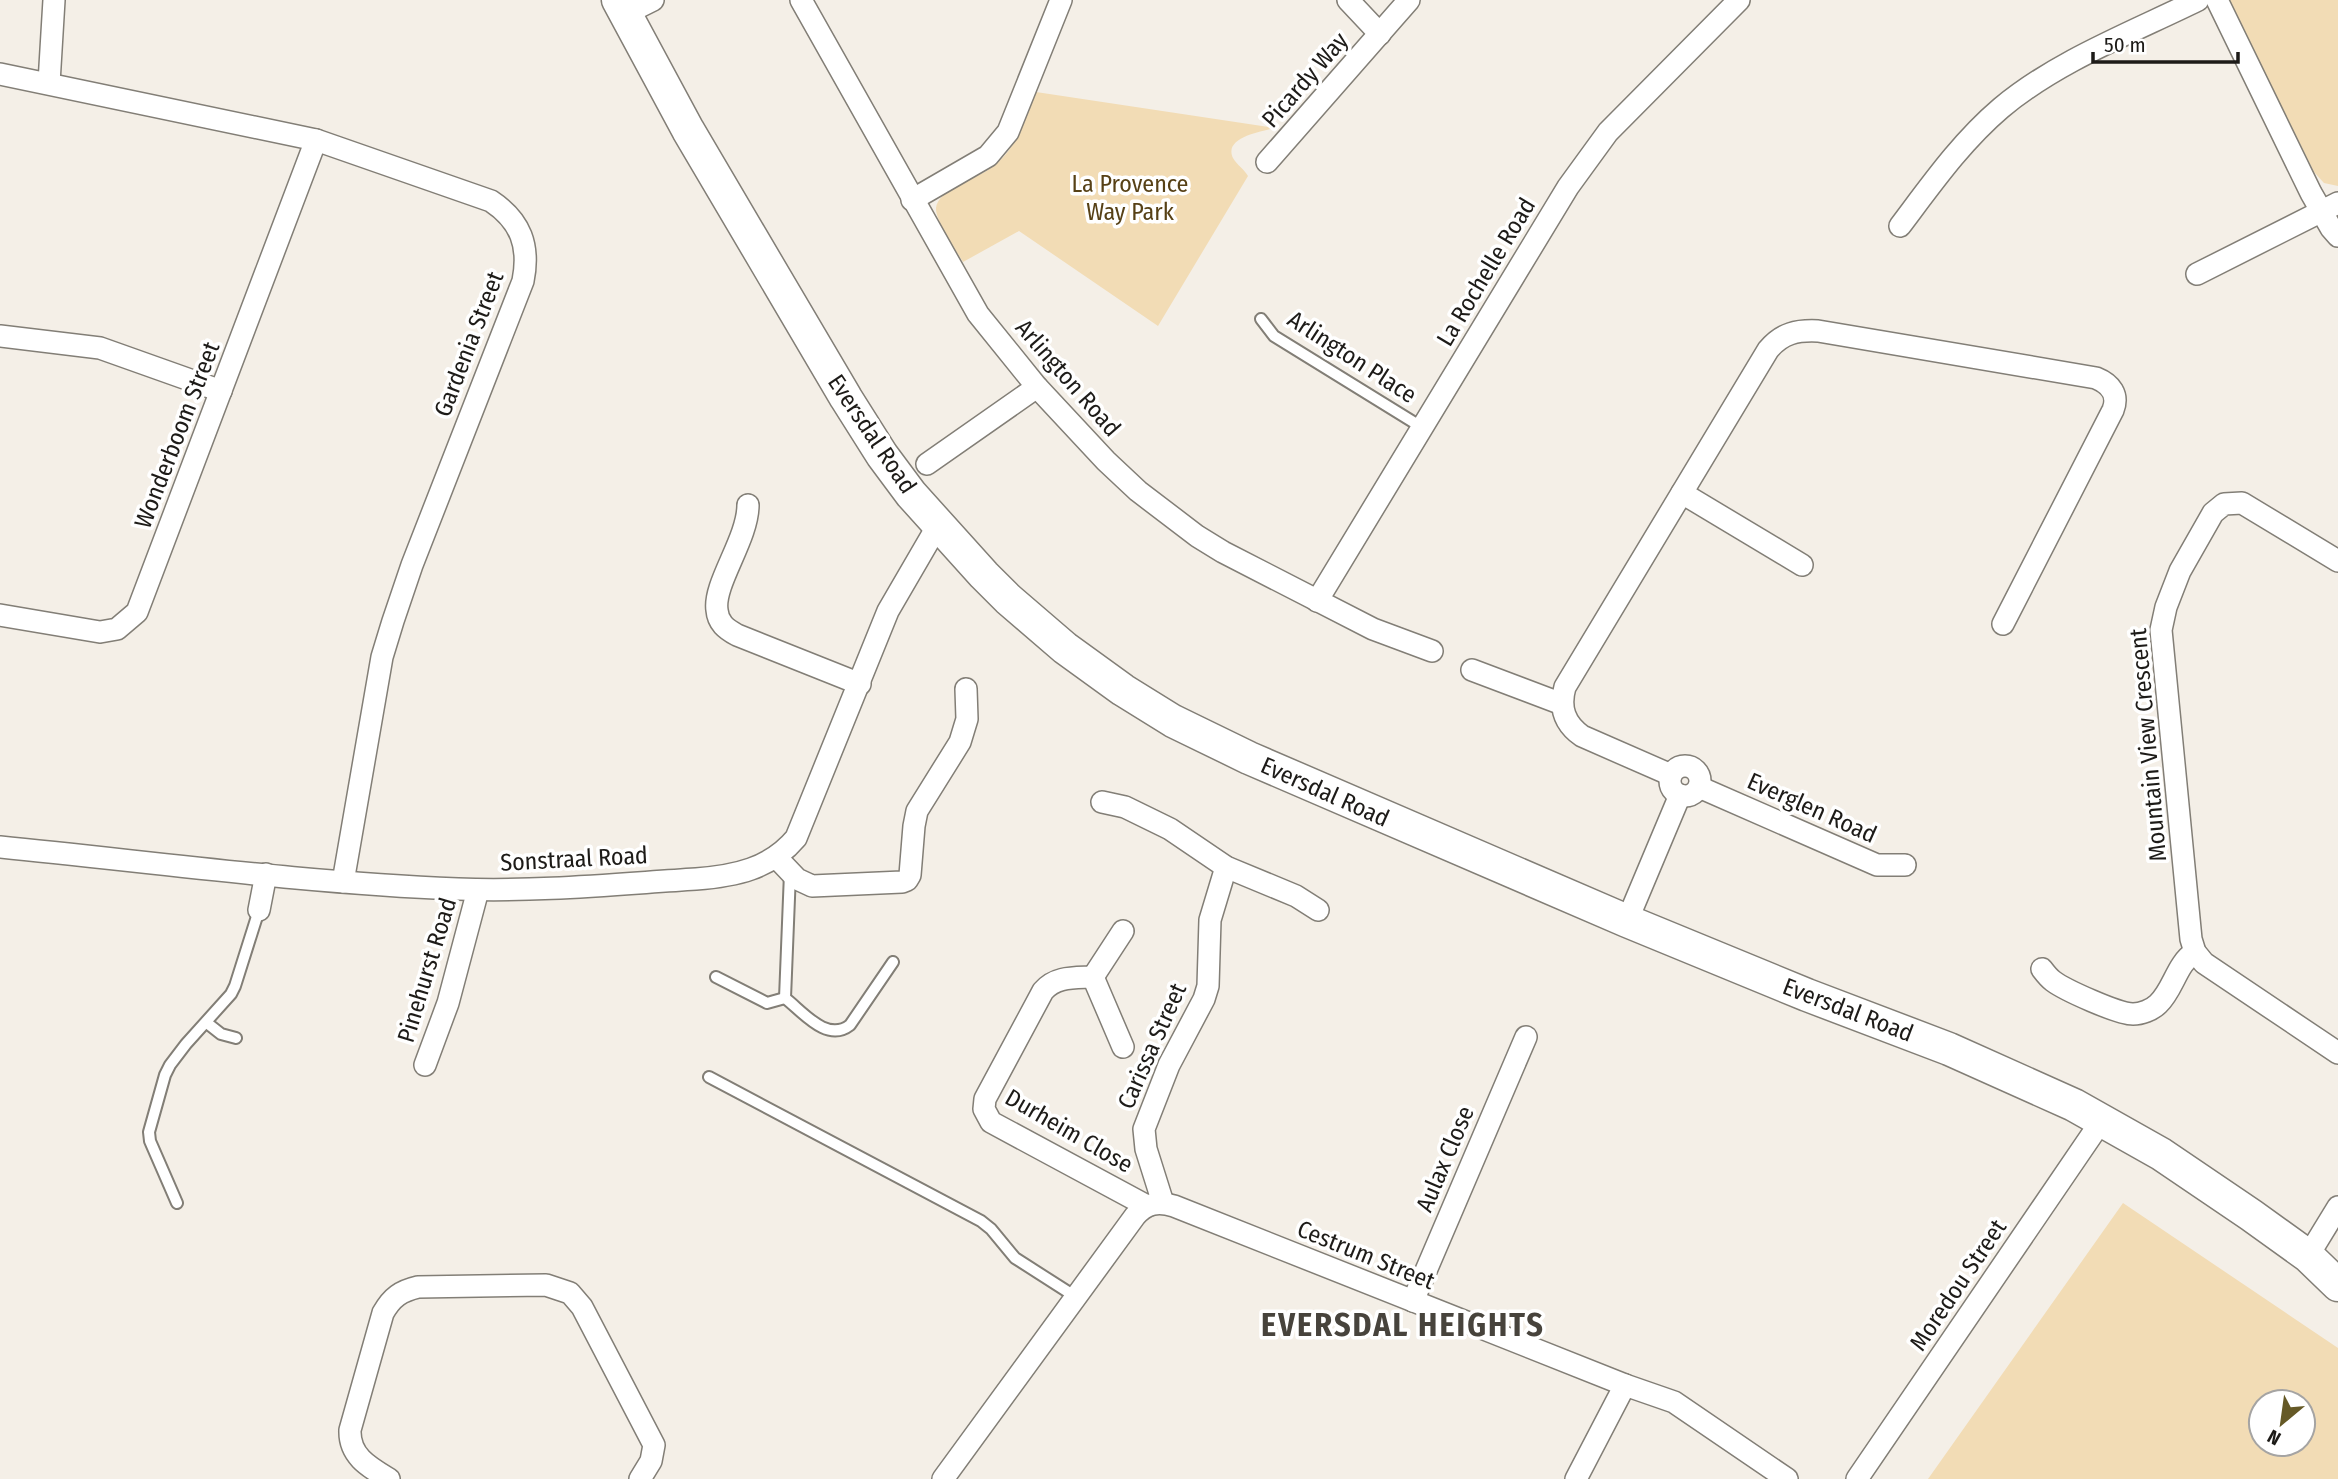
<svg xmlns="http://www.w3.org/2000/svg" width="2338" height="1479" font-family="'Fira Sans Condensed',sans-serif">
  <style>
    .green { fill: #f2dcb5; fill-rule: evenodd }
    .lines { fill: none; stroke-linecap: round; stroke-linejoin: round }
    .lane-casing { stroke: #827e76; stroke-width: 14 }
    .street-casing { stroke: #827e76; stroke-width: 24 }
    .secondary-casing { stroke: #827e76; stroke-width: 35 }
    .lane { stroke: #fff; stroke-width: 10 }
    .street { stroke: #fff; stroke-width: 21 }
    .secondary { stroke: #fff; stroke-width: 32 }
    .labels { text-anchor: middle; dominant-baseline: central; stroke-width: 7; stroke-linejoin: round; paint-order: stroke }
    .street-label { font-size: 24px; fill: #1d1b18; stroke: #fff }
    .park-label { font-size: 24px; fill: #574116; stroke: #fff }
    .district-label { font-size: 32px; font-weight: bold; letter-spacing: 2px; fill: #47433c; stroke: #fff }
  </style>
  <rect width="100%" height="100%" fill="#f4efe7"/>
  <g class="green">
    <polygon points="2229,0 2338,0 2338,186 2324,183 2314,172"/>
    <path d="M1036 92 1275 128C1263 131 1223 137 1233 158 1237 165 1244 169 1248 176L1158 326 1019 231 963 262C956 251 935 220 936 208 938 190 974 179 988 170 1015 153 1025 121 1036 92Z"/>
    <path d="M2123 1203 2338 1348V1479H1928ZM2261 1402H2303V1444H2261Z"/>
  </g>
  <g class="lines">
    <g class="lane-casing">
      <g id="lane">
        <polyline points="1261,319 1274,336 1423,428"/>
        <path d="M790 873 785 998C803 1012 827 1043 850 1025L893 962"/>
        <polyline points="716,977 767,1003 785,998"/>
        <polyline points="207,1023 221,1034 236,1038"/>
        <polyline points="709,1077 981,1221 991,1229 1015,1258 1076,1297"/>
        <polyline points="177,1203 150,1141 149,1132 165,1075 170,1065 186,1044 231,994 235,986 259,910"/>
      </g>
    </g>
    <g class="street-casing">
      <g id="street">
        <polyline points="801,0 978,314 1037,387 1106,461 1138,491 1197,536 1223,552 1373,629 1432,651"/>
        <polyline points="1348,0 1380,34"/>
        <polyline points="2217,0 2311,193 2331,228 2338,236"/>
        <polyline points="625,14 653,0"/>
        <path d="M0 74 316 140 491 201C521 221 530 246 523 281L412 565 393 621 382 657 343 882"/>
        <polyline points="49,83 54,0"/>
        <polyline points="1267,162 1409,0"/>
        <polyline points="912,200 988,156 1008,132 1061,0"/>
        <path d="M1900 226C1931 185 1961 142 2001 108 2057 61 2133 32 2198 0"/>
        <polyline points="2197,274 2338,203"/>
        <polyline points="0,336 100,348 221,391"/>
        <polyline points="927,464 1037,387"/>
        <polyline points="1682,493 1802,565"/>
        <path d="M748 505C748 539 713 584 717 610 718 623 726 629 737 635L860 684"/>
        <polyline points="2338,561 2242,503 2224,504 2213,513 2180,571 2166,607 2161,630 2191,939 2195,952 2204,963 2338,1053"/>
        <polyline points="1317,601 1568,187 1608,132 1739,0"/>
        <polyline points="0,615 100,632 117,629 137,612 316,140"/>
        <polyline points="1472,670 1562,704"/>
        <circle cx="1685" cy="781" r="15"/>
        <path d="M1671 775 1582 736C1565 724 1559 708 1565 687L1768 350C1782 333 1797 330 1818 331L2096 378C2111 384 2119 395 2113 410L2003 624"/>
        <polyline points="1699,787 1877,865 1905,865"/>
        <polyline points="1102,802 1125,807 1170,829 1226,867 1296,896 1318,910"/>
        <path d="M0 847C152 862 305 883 458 889 537 892 617 884 696 879 735 876 770 869 796 838L888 611 938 525"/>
        <polyline points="776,857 797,879 812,886 902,882 907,880 910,875 914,826 917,811 960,742 967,719 966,689"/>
        <polyline points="259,910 266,874"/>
        <polyline points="1627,921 1680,795"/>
        <path d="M2042 969C2045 973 2049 978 2053 981 2065 990 2118 1014 2133 1014 2141 1014 2152 1010 2158 1004 2174 989 2176 964 2195 952"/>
        <polyline points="1093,977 1123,931"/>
        <path d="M1123 1047 1093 977C1074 978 1056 976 1043 991L985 1099 984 1109 991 1122 1147 1206"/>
        <polyline points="425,1065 448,1003 478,890"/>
        <polyline points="1163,1203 1146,1149 1144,1129 1169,1065 1204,999 1208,986 1210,920 1226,867"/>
        <polyline points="2308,1256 2338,1207"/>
        <polyline points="1413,1301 1526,1037"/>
        <path d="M389 1479C369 1467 349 1456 350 1430L383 1313C392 1297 401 1291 418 1287L546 1285 570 1293 582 1307 654 1445 651 1461 640 1479"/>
        <path d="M943 1479 1135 1216C1146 1203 1158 1201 1174 1206L1625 1385 1674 1402 1787 1479"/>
        <polyline points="1576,1479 1625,1385"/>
        <polyline points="1857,1479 2102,1120"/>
      </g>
    </g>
    <g class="secondary-casing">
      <polyline id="secondary" points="618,0 688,130 846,398 882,455 911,494 984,575 1008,599 1065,648 1123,690 1173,721 1249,758 1627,921 1807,995 1949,1049 2074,1105 2161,1154 2251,1215 2308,1256 2338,1285"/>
    </g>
    <use href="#lane" class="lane"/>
    <use href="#street" class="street"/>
    <use href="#secondary" class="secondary"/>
  </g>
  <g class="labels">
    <g class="street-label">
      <text transform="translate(1305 80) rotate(-49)">Picardy Way</text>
      <text transform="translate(1486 272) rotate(-59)">La Rochelle Road</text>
      <text transform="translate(469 344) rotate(-69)">Gardenia Street</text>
      <text transform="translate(1352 357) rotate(33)">Arlington Place</text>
      <text transform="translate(1068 378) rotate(49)">Arlington Road</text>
      <text transform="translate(872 434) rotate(56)">Eversdal Road</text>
      <text transform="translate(177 435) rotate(-69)">Wonderboom Street</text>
      <text transform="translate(2148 745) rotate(-95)">Mountain View Crescent</text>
      <text transform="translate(1325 792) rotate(24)">Eversdal Road</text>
      <text transform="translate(1812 808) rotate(24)">Everglen Road</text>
      <text transform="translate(574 859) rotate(-3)">Sonstraal Road</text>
      <text transform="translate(427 970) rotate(-73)">Pinehurst Road</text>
      <text transform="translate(1848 1010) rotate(21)">Eversdal Road</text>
      <text transform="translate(1152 1046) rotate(-66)">Carissa Street</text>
      <text transform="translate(1069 1131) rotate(30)">Durheim Close</text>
      <text transform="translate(1445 1159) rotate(-67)">Aulax Close</text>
      <text transform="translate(1366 1255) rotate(22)">Cestrum Street</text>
      <text transform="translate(1958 1285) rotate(-56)">Moredou Street</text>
    </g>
    <g class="park-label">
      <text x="1130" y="184">La Provence<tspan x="1130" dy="28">Way Park</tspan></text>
    </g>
    <g class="district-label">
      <text x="1403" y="1325">EVERSDAL HEIGHTS</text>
    </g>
  </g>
  <g transform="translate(2282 1423) rotate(209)"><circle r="33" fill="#ffffff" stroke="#a5a4a3" stroke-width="2"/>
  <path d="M0-5L12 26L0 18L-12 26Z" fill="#655926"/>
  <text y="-10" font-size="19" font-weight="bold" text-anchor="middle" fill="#1d1b18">N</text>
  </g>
  <path d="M2093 52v10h145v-10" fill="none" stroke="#1d1b18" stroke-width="3.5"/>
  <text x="2104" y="52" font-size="21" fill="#1d1b18" stroke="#ffffff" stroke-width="5" paint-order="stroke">50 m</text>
</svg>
